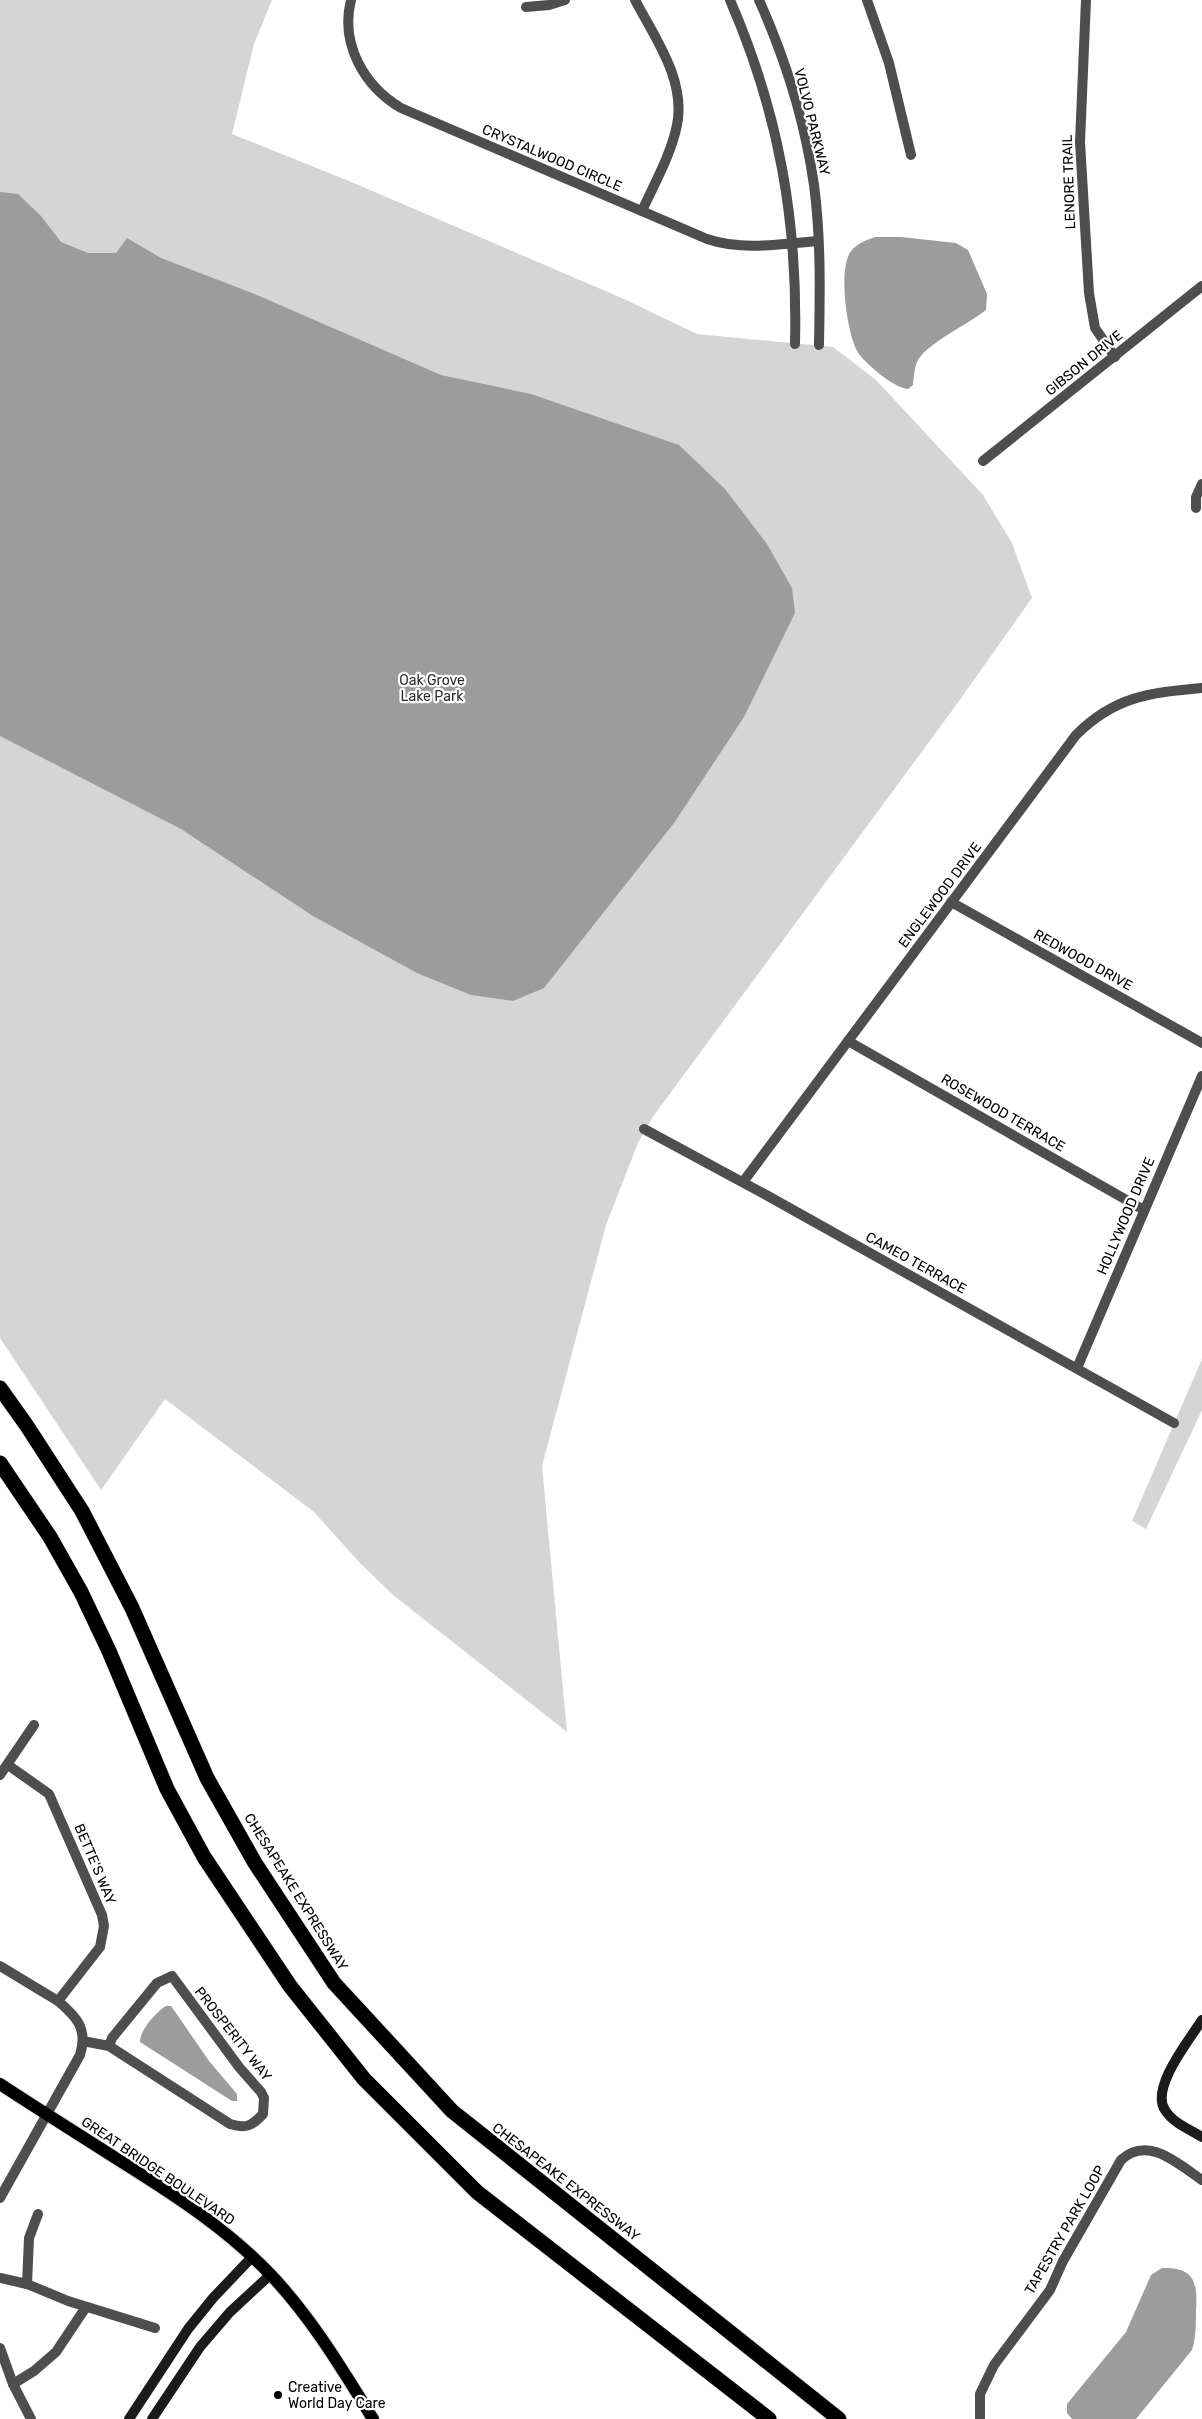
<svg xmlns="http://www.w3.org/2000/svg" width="1202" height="2419" font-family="Rubik,sans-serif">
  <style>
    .green { fill: #d5d5d5 }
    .water { fill: #9c9c9c }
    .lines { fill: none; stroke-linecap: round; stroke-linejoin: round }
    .primary-casing { stroke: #dbdbdb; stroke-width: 14 }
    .highway-casing { stroke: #dbdbdb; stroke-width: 16 }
    .street { stroke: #4e4e4e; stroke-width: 10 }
    .secondary { stroke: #1b1b1b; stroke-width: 10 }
    .primary { stroke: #000; stroke-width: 12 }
    .highway { stroke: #000; stroke-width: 15 }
    .poi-dot { fill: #000; stroke: #fff; stroke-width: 2 }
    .labels { text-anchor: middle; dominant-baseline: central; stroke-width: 4.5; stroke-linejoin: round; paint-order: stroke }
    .street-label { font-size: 14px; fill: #000; stroke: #fff }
    .park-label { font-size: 14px; fill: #2c2c2c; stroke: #fff }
    .poi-label { font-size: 14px; fill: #000; stroke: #fff; text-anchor: start }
  </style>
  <rect width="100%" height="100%" fill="#fff"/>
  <g class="green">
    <polygon points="0,0 272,0 254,44 232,134 349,181 624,299 697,334 833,347 876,380 983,495 1012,543 1032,598 954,708 652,1118 638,1143 606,1225 542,1466 567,1732 393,1595 360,1563 314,1512 165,1399 101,1490 0,1338"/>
    <polygon points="1202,1359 1202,1410 1146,1529 1132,1521"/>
  </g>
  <g class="water">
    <polygon points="0,192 18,194 41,216 61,242 88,253 116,253 127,238 161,258 252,293 441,375 531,394 679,445 725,489 767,544 792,588 795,613 744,717 674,823 544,988 513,1001 471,995 417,973 313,916 181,829 0,736"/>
    <path d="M875 237H901L956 243 968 250 987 294 986 310C970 323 924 345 917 362 914 369 914 377 913 385L908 389C894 388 864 363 857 351 847 332 837 266 852 250 858 243 867 240 875 237Z"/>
    <path d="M166 2006H171L176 2013 209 2061 237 2094V2101H232L140 2042C140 2030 156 2012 166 2006Z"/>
    <path d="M1162 2268C1194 2267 1198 2282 1196 2311 1196 2324 1196 2337 1192 2350L1136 2419H1072L1067 2413V2404L1126 2332 1151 2275Z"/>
  </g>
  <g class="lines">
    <g class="primary-casing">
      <path id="primary" d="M0 2084C41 2111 83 2137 125 2164 176 2196 228 2230 270 2274 311 2317 342 2369 373 2419"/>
    </g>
    <g class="highway-casing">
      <g id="highway">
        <polyline points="0,1388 27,1426 82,1511 132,1608 207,1778 255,1863 334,1983 452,2111 839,2419"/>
        <polyline points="0,1463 50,1537 81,1592 109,1651 167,1789 204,1857 290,1986 364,2079 477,2192 769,2419"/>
      </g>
    </g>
    <g class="street">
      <path d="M351 0C340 44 364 86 401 108L707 239C743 251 781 244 818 241"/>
      <path d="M635 0C655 38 686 80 677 125 671 155 654 184 642 211"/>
      <path d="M730 0C779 113 798 221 795 344"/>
      <path d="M759 0C785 58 805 122 814 185 821 238 820 292 819 345"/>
      <polyline points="867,0 889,63 911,155"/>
      <polyline points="1086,0 1080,142 1089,293 1095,328 1115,357"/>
      <polyline points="526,7 549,5 565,0"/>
      <polyline points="983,461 1202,286"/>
      <polyline points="1196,508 1196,497 1202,484"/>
      <polyline points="951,902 1202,1043"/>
      <polyline points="848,1041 1144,1210"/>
      <polyline points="644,1129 768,1196 1174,1423"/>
      <path d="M743 1182 1076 735C1115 696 1149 693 1202 688"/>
      <polyline points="1077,1368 1202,1076"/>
      <polyline points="0,1775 34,1725"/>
      <polyline points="0,1966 58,2001"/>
      <path d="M83 2041 109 2046 230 2124C246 2129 252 2126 263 2114L264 2098 261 2092 239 2067 172 1976 157 1983 112 2038 109 2046"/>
      <path d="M0 2198 80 2055C88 2029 77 2017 58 2001L100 1947 104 1926 102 1915 49 1794 8 1765"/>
      <polyline points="0,2278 27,2284 68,2301 155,2328"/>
      <polyline points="27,2284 29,2238 38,2214"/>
      <polyline points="0,2348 13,2384 31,2419"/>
      <polyline points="13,2384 34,2371 56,2352 86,2307"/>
      <path d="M980 2419V2394L994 2365 1050 2290 1063 2261 1121 2160C1148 2135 1178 2164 1202 2180"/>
    </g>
    <g class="secondary">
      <path d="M1202 2020C1190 2039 1150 2088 1165 2110 1173 2123 1189 2129 1202 2137"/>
      <polyline points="129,2419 188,2329 213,2298 252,2257"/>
      <polyline points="152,2419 200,2347 230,2312 270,2275"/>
    </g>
    <use href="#primary" class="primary"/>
    <use href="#highway" class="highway"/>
  </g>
  <circle class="poi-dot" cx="278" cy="2395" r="5"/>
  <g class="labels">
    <g class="street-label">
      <text transform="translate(812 122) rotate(76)">VOLVO PARKWAY</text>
      <text transform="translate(552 158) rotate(23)">CRYSTALWOOD CIRCLE</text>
      <text transform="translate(1069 182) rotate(-92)">LENORE TRAIL</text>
      <text transform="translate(1084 363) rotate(-39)">GIBSON DRIVE</text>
      <text transform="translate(940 895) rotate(-53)">ENGLEWOOD DRIVE</text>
      <text transform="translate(1083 960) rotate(29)">REDWOOD DRIVE</text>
      <text transform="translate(1003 1113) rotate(30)">ROSEWOOD TERRACE</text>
      <text transform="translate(1126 1216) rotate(-67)">HOLLYWOOD DRIVE</text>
      <text transform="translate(916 1263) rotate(29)">CAMEO TERRACE</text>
      <text transform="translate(95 1864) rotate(67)">BETTE'S WAY</text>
      <text transform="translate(296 1892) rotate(58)">CHESAPEAKE EXPRESSWAY</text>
      <text transform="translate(233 2034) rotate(52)">PROSPERITY WAY</text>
      <text transform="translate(158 2171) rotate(34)">GREAT BRIDGE BOULEVARD</text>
      <text transform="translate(566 2182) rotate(38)">CHESAPEAKE EXPRESSWAY</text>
      <text transform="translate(1065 2230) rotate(-60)">TAPESTRY PARK LOOP</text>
    </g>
    <g class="park-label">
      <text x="432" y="680">Oak Grove<tspan x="432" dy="16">Lake Park</tspan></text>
    </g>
    <g class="poi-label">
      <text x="288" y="2387">Creative<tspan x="288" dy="16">World Day Care</tspan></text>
    </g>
  </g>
</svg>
